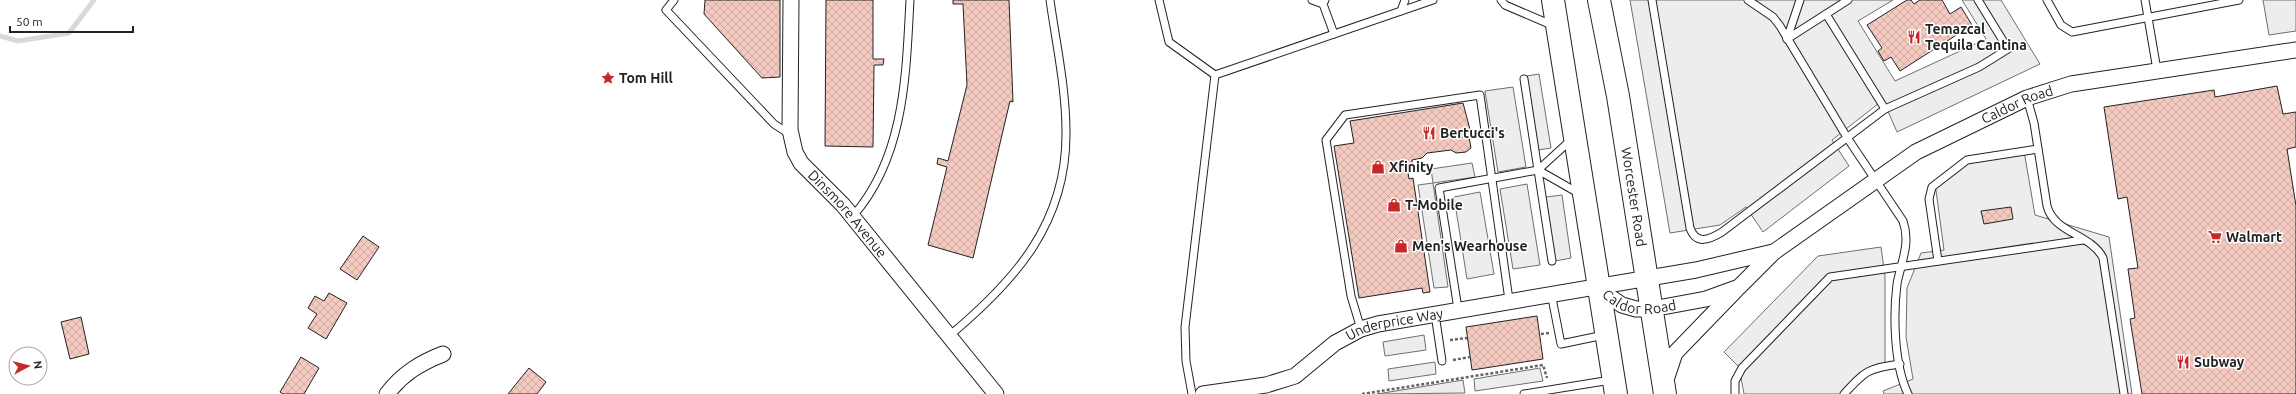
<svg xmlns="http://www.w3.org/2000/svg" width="2296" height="394" font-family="Ubuntu,sans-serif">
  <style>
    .parking { fill: #ededed; stroke: #6f6f6f }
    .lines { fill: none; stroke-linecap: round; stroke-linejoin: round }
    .stream { stroke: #d9d9d9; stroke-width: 5 }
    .building { fill: url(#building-cross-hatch); stroke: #222 }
    .lane-casing { stroke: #222; stroke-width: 9 }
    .street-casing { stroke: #222; stroke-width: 17 }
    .highway-casing { stroke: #222; stroke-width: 24 }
    .path { stroke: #646464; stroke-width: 2.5; stroke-dasharray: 3 2; stroke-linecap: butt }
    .lane { stroke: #fff; stroke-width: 7 }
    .street { stroke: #fff; stroke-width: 15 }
    .highway { stroke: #fff; stroke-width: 22 }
    .labels { text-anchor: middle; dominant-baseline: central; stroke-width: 3; stroke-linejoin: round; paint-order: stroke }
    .poi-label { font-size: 14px; font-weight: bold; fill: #222; stroke: #fff; text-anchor: start }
    .street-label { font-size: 14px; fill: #222; stroke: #fff }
  </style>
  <defs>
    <pattern id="building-cross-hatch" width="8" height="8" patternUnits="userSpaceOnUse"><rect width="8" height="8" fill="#f3c9c0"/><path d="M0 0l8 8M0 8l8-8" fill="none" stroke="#d0aca5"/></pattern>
  </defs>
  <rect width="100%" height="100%" fill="#fff"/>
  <g class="parking">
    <polygon points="1630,0 1893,0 1858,21 1895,81 1986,39 1962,0 2001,0 2040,64 1897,132 1883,100 1832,140 1849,166 1763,232 1746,207 1720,225 1670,233"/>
    <polygon points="2263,0 2296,0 2296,31 2269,35"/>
    <polygon points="1539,74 1551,148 1538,150 1527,76"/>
    <polygon points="1513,87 1526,167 1498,172 1485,91"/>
    <polygon points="2024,151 2035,215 2109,237 2132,394 1884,394 1883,391 1913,379 1906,337 1907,288 1921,253 1944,250 1935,183 1962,162"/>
    <polygon points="1472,163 1475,177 1433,183 1448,287 1434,288 1418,185 1433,183 1431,169"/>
    <polygon points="1527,184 1540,265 1513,269 1500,189"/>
    <polygon points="1480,192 1494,274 1467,279 1454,197"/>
    <polygon points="1562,195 1571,258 1555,261 1546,197"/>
    <polygon points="1881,247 1885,276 1885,366 1875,368 1844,394 1744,394 1739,367 1724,352 1818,256"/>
    <polygon points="1424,335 1426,350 1385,356 1383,342"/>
    <polygon points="1435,362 1436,374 1389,381 1388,369"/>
    <polygon points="1540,368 1543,381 1475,391 1474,379"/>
    <polygon points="1463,380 1465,393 1377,394"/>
  </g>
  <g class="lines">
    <polyline class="stream" points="0,36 18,41 69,33 94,0"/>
  </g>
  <g class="building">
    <polygon points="705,0 780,0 780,77 762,78 704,14"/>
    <polygon points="826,0 873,0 873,59 884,59 883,65 874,65 873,147 825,146"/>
    <polygon points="953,0 1009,0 1013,102 1010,101 973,258 928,245 947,167 937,164 938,158 948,161 967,85 963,4 953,4"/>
    <polygon points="1907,0 1911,0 1914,4 1920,0 1942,0 1950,14 1961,7 1972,25 1900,71 1891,57 1884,61 1878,51 1882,48 1867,25"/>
    <polygon points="2277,86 2283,114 2296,112 2296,147 2287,149 2296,206 2296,394 2142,394 2130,319 2135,318 2128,269 2138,268 2127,197 2118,199 2104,107 2214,90 2215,97"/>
    <polygon points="1463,103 1472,137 1469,137 1471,148 1466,152 1456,153 1451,150 1427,153 1422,158 1412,160 1412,164 1407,165 1409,179 1413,178 1430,292 1423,293 1422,288 1359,298 1334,146 1354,143 1350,121"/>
    <polygon points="2011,207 2013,219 1984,224 1981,211"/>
    <polygon points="363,236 379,247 357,280 340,269"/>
    <polygon points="329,293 347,303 326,339 308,328 317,314 308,308 315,296 324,301"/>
    <polygon points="1537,316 1543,359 1472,370 1466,327"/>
    <polygon points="81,317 89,354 70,359 61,322"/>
    <polygon points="301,357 319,368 304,394 283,394 280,392"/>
    <polygon points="529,368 546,382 537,394 508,394"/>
  </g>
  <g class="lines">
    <g class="lane-casing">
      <g id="lane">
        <polyline points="674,0 666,10 774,124 791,135"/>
        <polyline points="1159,0 1169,42 1215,75"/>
        <polyline points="1312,0 1323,4"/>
        <polyline points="1325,0 1323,4 1334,34"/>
        <polyline points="1501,0 1505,5 1554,26"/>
        <path d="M1652 0 1690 228C1696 245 1709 240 1722 232L1885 109 1979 67 2008 49 1978 0"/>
        <path d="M1748 0 1773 17 1780 26 1848 139 1903 221C1911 244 1901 262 1897 284 1893 316 1894 365 1908 394"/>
        <polyline points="2047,0 2061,25 2072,32 2239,0"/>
        <polyline points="2145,0 2157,70"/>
        <polyline points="1401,11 1405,0"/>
        <polyline points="1826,14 1885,109"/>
        <polyline points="1787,39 1848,0"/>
        <polyline points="1787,39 1800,0"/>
        <polyline points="1524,79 1552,261"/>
        <path d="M2027 98 2034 123 2047 206C2054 233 2091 234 2103 258L2124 394"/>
        <polyline points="1538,170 1580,194"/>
        <path d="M853 216C905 157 906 74 910 0"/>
        <polyline points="1938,261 1929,199 1932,187 1967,160 2038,149"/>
        <polyline points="1551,293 1561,344 1604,335"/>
        <polyline points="1458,309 1439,188 1538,170 1572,139"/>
        <polyline points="1435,314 1442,361"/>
        <polyline points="1361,329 1351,296 1326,140 1345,115 1480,95 1509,300"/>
        <path d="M949 336C1015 281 1067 223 1066 132 1066 88 1056 43 1050 0"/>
        <polyline points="1192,394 1186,361 1185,327 1215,75 1433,0"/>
        <polyline points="1524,394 1611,380"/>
        <polyline points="1735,394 1735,381 1742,368 1830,277 2083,240"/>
        <path d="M1844 394C1865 371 1868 368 1900 364"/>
      </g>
    </g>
    <g class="street-casing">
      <g id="street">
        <path id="s1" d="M791 0 790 130 795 152 801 163 843 205 996 394"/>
        <path id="s2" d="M1598 285 1610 297 1622 305 1636 309H1652L1706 299 1739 287 1774 252 1916 152 2027 98 2071 84 2296 50"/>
        <polyline points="1666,380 1675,353 1736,290"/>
        <path d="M387 394C402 374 420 363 443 354"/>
        <path id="s3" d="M1203 394 1266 385 1295 376 1335 343 1361 329 1378 324 1696 270 1773 252"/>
      </g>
    </g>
    <g class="highway-casing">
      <g id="highway">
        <polyline points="1553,0 1616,394"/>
        <path id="s4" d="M1599 0 1618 96 1665 394"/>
      </g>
    </g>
    <g class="path">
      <polyline points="1541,334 1549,333"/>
      <polyline points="1450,340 1467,338"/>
      <polyline points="1453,360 1470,357"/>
      <polyline points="1362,394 1543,365 1547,378"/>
    </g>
    <use href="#lane" class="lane"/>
    <use href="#street" class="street"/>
    <use href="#highway" class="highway"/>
  </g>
  <defs>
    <g id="restaurant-bare" transform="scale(1.08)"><path d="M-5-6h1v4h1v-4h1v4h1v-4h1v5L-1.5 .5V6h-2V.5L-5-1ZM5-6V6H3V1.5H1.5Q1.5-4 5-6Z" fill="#c62828" stroke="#fff" stroke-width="2.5" paint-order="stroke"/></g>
    <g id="sight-bare" transform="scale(1.08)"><path d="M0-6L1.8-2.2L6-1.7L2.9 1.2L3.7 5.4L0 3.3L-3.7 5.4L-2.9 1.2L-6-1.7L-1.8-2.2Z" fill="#c62828" stroke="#fff" stroke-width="2.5" paint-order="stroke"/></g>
    <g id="shop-bare" transform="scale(1.08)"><path d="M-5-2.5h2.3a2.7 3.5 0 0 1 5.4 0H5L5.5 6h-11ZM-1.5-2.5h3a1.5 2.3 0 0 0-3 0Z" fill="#c62828" stroke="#fff" stroke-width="2.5" paint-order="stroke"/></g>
    <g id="supermarket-bare" transform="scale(1.08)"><path d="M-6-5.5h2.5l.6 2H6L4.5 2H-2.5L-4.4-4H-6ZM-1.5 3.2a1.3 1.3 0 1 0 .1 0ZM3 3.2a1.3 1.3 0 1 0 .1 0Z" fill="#c62828" stroke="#fff" stroke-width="2.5" paint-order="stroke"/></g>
  </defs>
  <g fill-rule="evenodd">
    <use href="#restaurant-bare" x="1914" y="37"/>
    <use href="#sight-bare" x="608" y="78"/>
    <use href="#restaurant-bare" x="1429" y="133"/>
    <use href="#shop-bare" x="1378" y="167"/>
    <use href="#shop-bare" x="1394" y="205"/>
    <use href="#supermarket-bare" x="2215" y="237"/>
    <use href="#shop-bare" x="1401" y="246"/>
    <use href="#restaurant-bare" x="2183" y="362"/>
  </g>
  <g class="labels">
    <g class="poi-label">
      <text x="1925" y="29">Temazcal<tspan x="1925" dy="16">Tequila Cantina</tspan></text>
      <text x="619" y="78">Tom Hill</text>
      <text x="1440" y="133">Bertucci's</text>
      <text x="1389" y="167">Xfinity</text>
      <text x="1405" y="205">T-Mobile</text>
      <text x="2226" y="237">Walmart</text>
      <text x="1412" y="246">Men's Wearhouse</text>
      <text x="2194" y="362">Subway</text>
    </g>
    <g class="street-label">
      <text stroke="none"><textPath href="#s2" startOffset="487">Caldor Road</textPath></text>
      <text stroke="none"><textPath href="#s4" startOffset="200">Worcester Road</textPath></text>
      <text stroke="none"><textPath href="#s1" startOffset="234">Dinsmore Avenue</textPath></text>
      <text stroke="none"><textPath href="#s2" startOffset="48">Caldor Road</textPath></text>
      <text stroke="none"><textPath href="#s3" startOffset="209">Underprice Way</textPath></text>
    </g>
  </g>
  <g transform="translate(28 366) rotate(83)"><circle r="19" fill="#ffffff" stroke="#a7a7a7"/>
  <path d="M0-3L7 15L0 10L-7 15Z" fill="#c62828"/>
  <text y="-6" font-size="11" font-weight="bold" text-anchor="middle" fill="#222222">N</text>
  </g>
  <path d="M10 26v6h123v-6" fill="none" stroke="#222222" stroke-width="2"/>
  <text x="16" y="26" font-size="12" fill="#222222" stroke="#ffffff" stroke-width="3" paint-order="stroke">50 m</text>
</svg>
